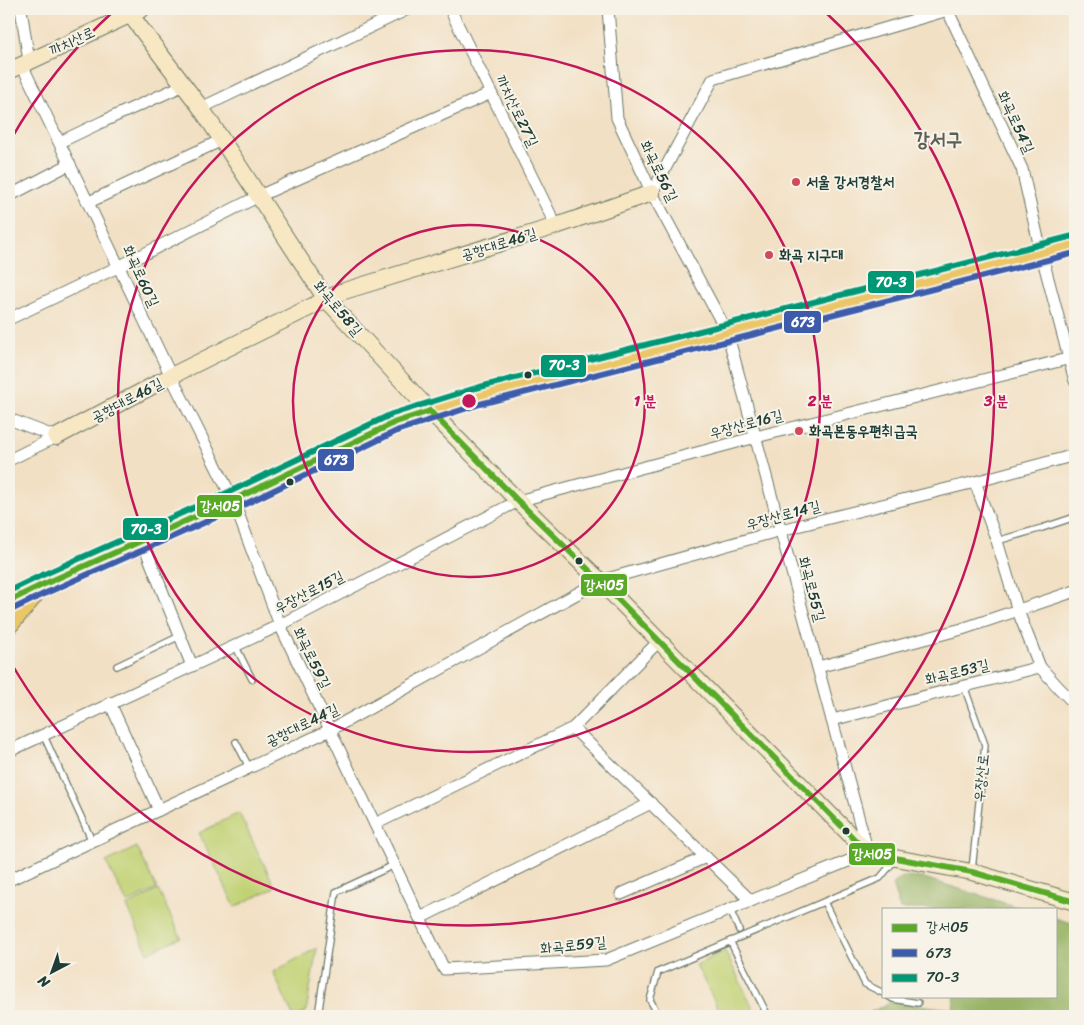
<svg xmlns="http://www.w3.org/2000/svg" width="1084" height="1025" font-family="Sriracha,'Poor Story',sans-serif">
  <style>
    .green { fill: #c1d173; stroke: #708754 }
    .forest { fill: #98b365; stroke: #5c784c }
    .lines { fill: none; stroke-linecap: round; stroke-linejoin: round }
    .lane-casing { stroke: #697666; stroke-width: 8 }
    .street-casing { stroke: #697666; stroke-width: 13 }
    .secondary-casing { stroke: #697666; stroke-width: 18 }
    .primary-casing { stroke: #697666; stroke-width: 21 }
    .lane { stroke: #fff; stroke-width: 5.5 }
    .street { stroke: #fff; stroke-width: 11 }
    .secondary { stroke: #f7e8c3; stroke-width: 16 }
    .primary { stroke: #ebc669; stroke-width: 19 }
    .bus-1-casing { stroke: #f7f3e8; stroke-width: 10 }
    .bus-2-casing { stroke: #f7f3e8; stroke-width: 10 }
    .bus-3-casing { stroke: #f7f3e8; stroke-width: 10 }
    .bus-1 { stroke: #58aa26; stroke-width: 6 }
    .bus-2 { stroke: #3d5bab; stroke-width: 6 }
    .bus-3 { stroke: #009775; stroke-width: 6 }
    .ring { fill: none; stroke: #c2185b; stroke-width: 2.5 }
    .poi-dot { fill: #d1495b; stroke: #f7f3e8; stroke-width: 2 }
    .bus-dot { fill: #1f3d34; stroke: #f7f3e8; stroke-width: 2 }
    .labels { text-anchor: middle; dominant-baseline: central; stroke-width: 4; stroke-linejoin: round; paint-order: stroke }
    .street-label { font-size: 15px; fill: #1f3d34; stroke: #f7f3e8 }
    .poi-label { font-size: 15px; font-weight: bold; fill: #1f3d34; stroke: #f7f3e8; text-anchor: start }
    .district-label { font-size: 20px; font-weight: bold; fill: #5e5e54; stroke: #f7f3e8 }
    .centre { fill: #c2185b; stroke: #f7f3e8; stroke-width: 2.5 }
    .ring-label { font-size: 15px; text-anchor: middle; font-weight: bold; fill: #c2185b; stroke: #f7f3e8; stroke-width: 4; stroke-linejoin: round; paint-order: stroke }
    .line-badge { stroke: #f7f3e8; stroke-width: 2 }
    .badge-label { font-size: 14px; text-anchor: middle; font-weight: bold; fill: #fff }
  </style>
  <rect width="100%" height="100%" fill="#f7f3e8"/>
  <filter id="ink" filterUnits="userSpaceOnUse"><feTurbulence type="fractalNoise" baseFrequency=".02" numOctaves="2"/><feDisplacementMap in="SourceGraphic" scale="10" xChannelSelector="R" yChannelSelector="G"/><feConvolveMatrix kernelMatrix="1 2 1 2 8 2 1 2 1" color-interpolation-filters="sRGB"/></filter>
  <filter id="wash" filterUnits="userSpaceOnUse"><feTurbulence type="fractalNoise" baseFrequency=".0096" numOctaves="4" result="noise"/><feDisplacementMap in="SourceGraphic" scale="20" xChannelSelector="R" yChannelSelector="G"/><feGaussianBlur stdDeviation="1.12" result="paint"/><feColorMatrix in="noise" values="0 0 0 0 0 0 0 0 0 0 0 0 0 0 0 0 0 1.4 0 .05"/><feComposite in="paint" operator="in"/></filter>
  <g filter="url(#wash)">
    <rect width="100%" height="100%" fill="#f2e0c4"/>
    <g class="green">
      <polygon points="239,813 275,887 235,907 199,833"/>
      <polygon points="137,847 157,889 127,903 106,862"/>
      <polygon points="158,890 181,937 148,953 127,906"/>
      <polygon points="317,948 306,1012 298,1016 293,1016 273,972"/>
      <polygon points="725,951 757,1016 722,1016 696,965"/>
    </g>
    <g class="forest">
      <polygon points="902,877 924,878 1024,909 900,909 892,885"/>
      <polygon points="1055,918 1075,924 1075,1016 863,1016 891,1002 953,1009 955,996 1055,996"/>
    </g>
  </g>
  <g filter="url(#ink)">
    <g class="lines">
      <g class="lane-casing">
        <g id="lane">
          <polyline points="997,541 1042,528 1075,517"/>
          <polyline points="235,645 252,679"/>
          <polyline points="117,666 180,636"/>
          <polyline points="964,686 985,745 972,870"/>
          <polyline points="43,734 92,841"/>
          <polyline points="236,742 249,767"/>
          <polyline points="824,902 865,984 883,993"/>
          <polyline points="730,910 739,930"/>
          <polyline points="730,941 768,1016"/>
          <polyline points="888,996 893,999 918,1003"/>
          <polyline points="318,1016 336,892 394,865"/>
          <polyline points="659,1016 650,1000 658,972 880,878 895,860"/>
        </g>
      </g>
      <g class="street-casing">
        <g id="street">
          <polyline points="21,9 29,61"/>
          <polyline points="450,9 556,226"/>
          <polyline points="947,9 1022,169 1041,252 1075,381"/>
          <polyline points="22,65 171,376 233,500 280,625 444,969 606,960 868,853 727,332 652,193 617,118 608,9"/>
          <polyline points="201,108 408,9"/>
          <polyline points="60,142 104,121 184,85"/>
          <polyline points="652,193 713,79 948,10"/>
          <polyline points="9,196 70,164"/>
          <polyline points="89,202 222,140"/>
          <polyline points="9,319 120,266 259,196 491,93"/>
          <polyline points="9,419 56,437"/>
          <polyline points="9,460 56,437"/>
          <polyline points="975,482 997,541 1018,611 1040,667"/>
          <polyline points="142,540 192,666"/>
          <polyline points="818,667 962,629 1075,591"/>
          <polyline points="110,703 159,810"/>
          <polyline points="832,720 1040,667 1059,688 1075,704"/>
          <polyline points="573,728 659,641"/>
          <polyline points="9,751 280,625 518,501 756,437 1075,357"/>
          <polyline points="375,824 573,728 751,901"/>
          <polyline points="9,880 330,730 600,581 781,530 975,482 1075,455"/>
          <polyline points="621,894 706,857"/>
          <polyline points="420,918 651,803"/>
        </g>
      </g>
      <g class="secondary-casing">
        <g id="secondary">
          <polyline points="126,9 201,108 326,299 430,411 518,501 600,581 868,853 972,872 1075,902"/>
          <polyline points="9,71 142,9"/>
          <polyline points="56,437 171,376 341,292 556,226 652,193"/>
        </g>
      </g>
      <g class="primary-casing">
        <g id="primary">
          <polyline points="9,601 42,585 233,500 396,422 478,396 1075,244"/>
          <polyline points="9,624 36,592"/>
        </g>
      </g>
      <use href="#lane" class="lane"/>
      <use href="#street" class="street"/>
      <use href="#secondary" class="secondary"/>
      <use href="#primary" class="primary"/>
      <g class="bus-1-casing">
        <g id="bus-1">
          <polyline points="430,411 518,501 600,581 868,853 972,872 1075,902"/>
          <polyline points="9,601 42,585 233,500 396,422 430,411"/>
        </g>
      </g>
      <g class="bus-2-casing">
        <polyline id="bus-2" points="13,609 46,593 237,508 399,430 480,404 1075,253"/>
      </g>
      <g class="bus-3-casing">
        <polyline id="bus-3" points="9,591 38,577 229,492 392,414 476,388 1073,236"/>
      </g>
      <use href="#bus-1" class="bus-1"/>
      <use href="#bus-2" class="bus-2"/>
      <use href="#bus-3" class="bus-3"/>
    </g>
  </g>
  <g class="ring">
    <circle cx="469" cy="401" r="176"/>
    <circle cx="469" cy="401" r="351"/>
    <path d="M10 141A527 527 0 0 1 116 9M822 9A527 527 0 1 1 10 661"/>
  </g>
  <g class="poi-dot">
    <circle cx="796" cy="182" r="5"/>
    <circle cx="769" cy="255" r="5"/>
    <circle cx="799" cy="431" r="5"/>
  </g>
  <g class="bus-dot">
    <circle cx="528" cy="375" r="4.5"/>
    <circle cx="290" cy="482" r="4.5"/>
    <circle cx="579" cy="561" r="4.5"/>
    <circle cx="846" cy="831" r="4.5"/>
  </g>
  <g class="labels">
    <g class="street-label">
      <text transform="translate(72 41) rotate(-25)">까치산로</text>
      <text transform="translate(517 111) rotate(64)">까치산로27길</text>
      <text transform="translate(1016 122) rotate(65)">화곡로54길</text>
      <text transform="translate(659 171) rotate(64)">화곡로56길</text>
      <text transform="translate(499 244) rotate(-17)">공항대로46길</text>
      <text transform="translate(141 276) rotate(65)">화곡로60길</text>
      <text transform="translate(338 308) rotate(50)">화곡로58길</text>
      <text transform="translate(127 400) rotate(-28)">공항대로46길</text>
      <text transform="translate(746 424) rotate(-15)">우장산로16길</text>
      <text transform="translate(783 515) rotate(-15)">우장산로14길</text>
      <text transform="translate(812 589) rotate(75)">화곡로55길</text>
      <text transform="translate(309 592) rotate(-27)">우장산로15길</text>
      <text transform="translate(312 658) rotate(64)">화곡로59길</text>
      <text transform="translate(957 672) rotate(-14)">화곡로53길</text>
      <text transform="translate(302 725) rotate(-26)">공항대로44길</text>
      <text transform="translate(981 778) rotate(-84)">우장산로</text>
      <text transform="translate(573 945) rotate(-6)">화곡로59길</text>
    </g>
    <g class="poi-label">
      <text x="806" y="182">서울 강서경찰서</text>
      <text x="779" y="255">화곡 지구대</text>
      <text x="809" y="431">화곡본동우편취급국</text>
    </g>
    <g class="district-label">
      <text x="938" y="139">강서구</text>
    </g>
  </g>
  <circle cx="469" cy="401" r="8" class="centre"/>
  <g class="ring-label">
    <text x="645" y="406">1 분</text>
    <text x="820" y="406">2 분</text>
    <text x="996" y="406">3 분</text>
  </g>
  <g class="line-badge">
    <rect x="867" y="270" width="48" height="24" rx="5" fill="#009775"/>
    <rect x="783" y="310" width="39" height="24" rx="5" fill="#3d5bab"/>
    <rect x="540" y="354" width="47" height="24" rx="5" fill="#009775"/>
    <rect x="317" y="448" width="38" height="24" rx="5" fill="#3d5bab"/>
    <rect x="196" y="494" width="47" height="24" rx="5" fill="#58aa26"/>
    <rect x="122" y="517" width="47" height="24" rx="5" fill="#009775"/>
    <rect x="580" y="573" width="48" height="24" rx="5" fill="#58aa26"/>
    <rect x="848" y="842" width="48" height="24" rx="5" fill="#58aa26"/>
  </g>
  <g class="badge-label">
    <text x="891" y="287">70-3</text>
    <text x="803" y="327">673</text>
    <text x="564" y="370">70-3</text>
    <text x="336" y="465">673</text>
    <text x="220" y="511">강서05</text>
    <text x="146" y="534">70-3</text>
    <text x="604" y="590">강서05</text>
    <text x="872" y="859">강서05</text>
  </g>
  <rect width="1084" height="1025" fill="none" stroke="#f7f3e8" stroke-width="30"/>
  <rect x="882" y="908" width="175" height="90" fill="#f7f3e8" stroke="#a1aaa0"/>
  <rect x="892" y="924" width="25" height="8" fill="#58aa26" stroke="#a1aaa0"/>
  <text x="926" y="932" font-size="15" fill="#1f3d34">강서05</text>
  <rect x="892" y="949" width="25" height="8" fill="#3d5bab" stroke="#a1aaa0"/>
  <text x="926" y="958" font-size="15" fill="#1f3d34">673</text>
  <rect x="892" y="974" width="25" height="8" fill="#009775" stroke="#a1aaa0"/>
  <text x="926" y="982" font-size="15" fill="#1f3d34">70-3</text>
  <g transform="translate(52 972) rotate(221)" stroke="#f7f3e8" stroke-width="4" paint-order="stroke">
  <path d="M0-4L9 19L0 12L-9 19Z" fill="#1f3d34"/>
  <text y="-8" font-size="14" font-weight="bold" text-anchor="middle" fill="#1f3d34">N</text>
  </g>
</svg>
